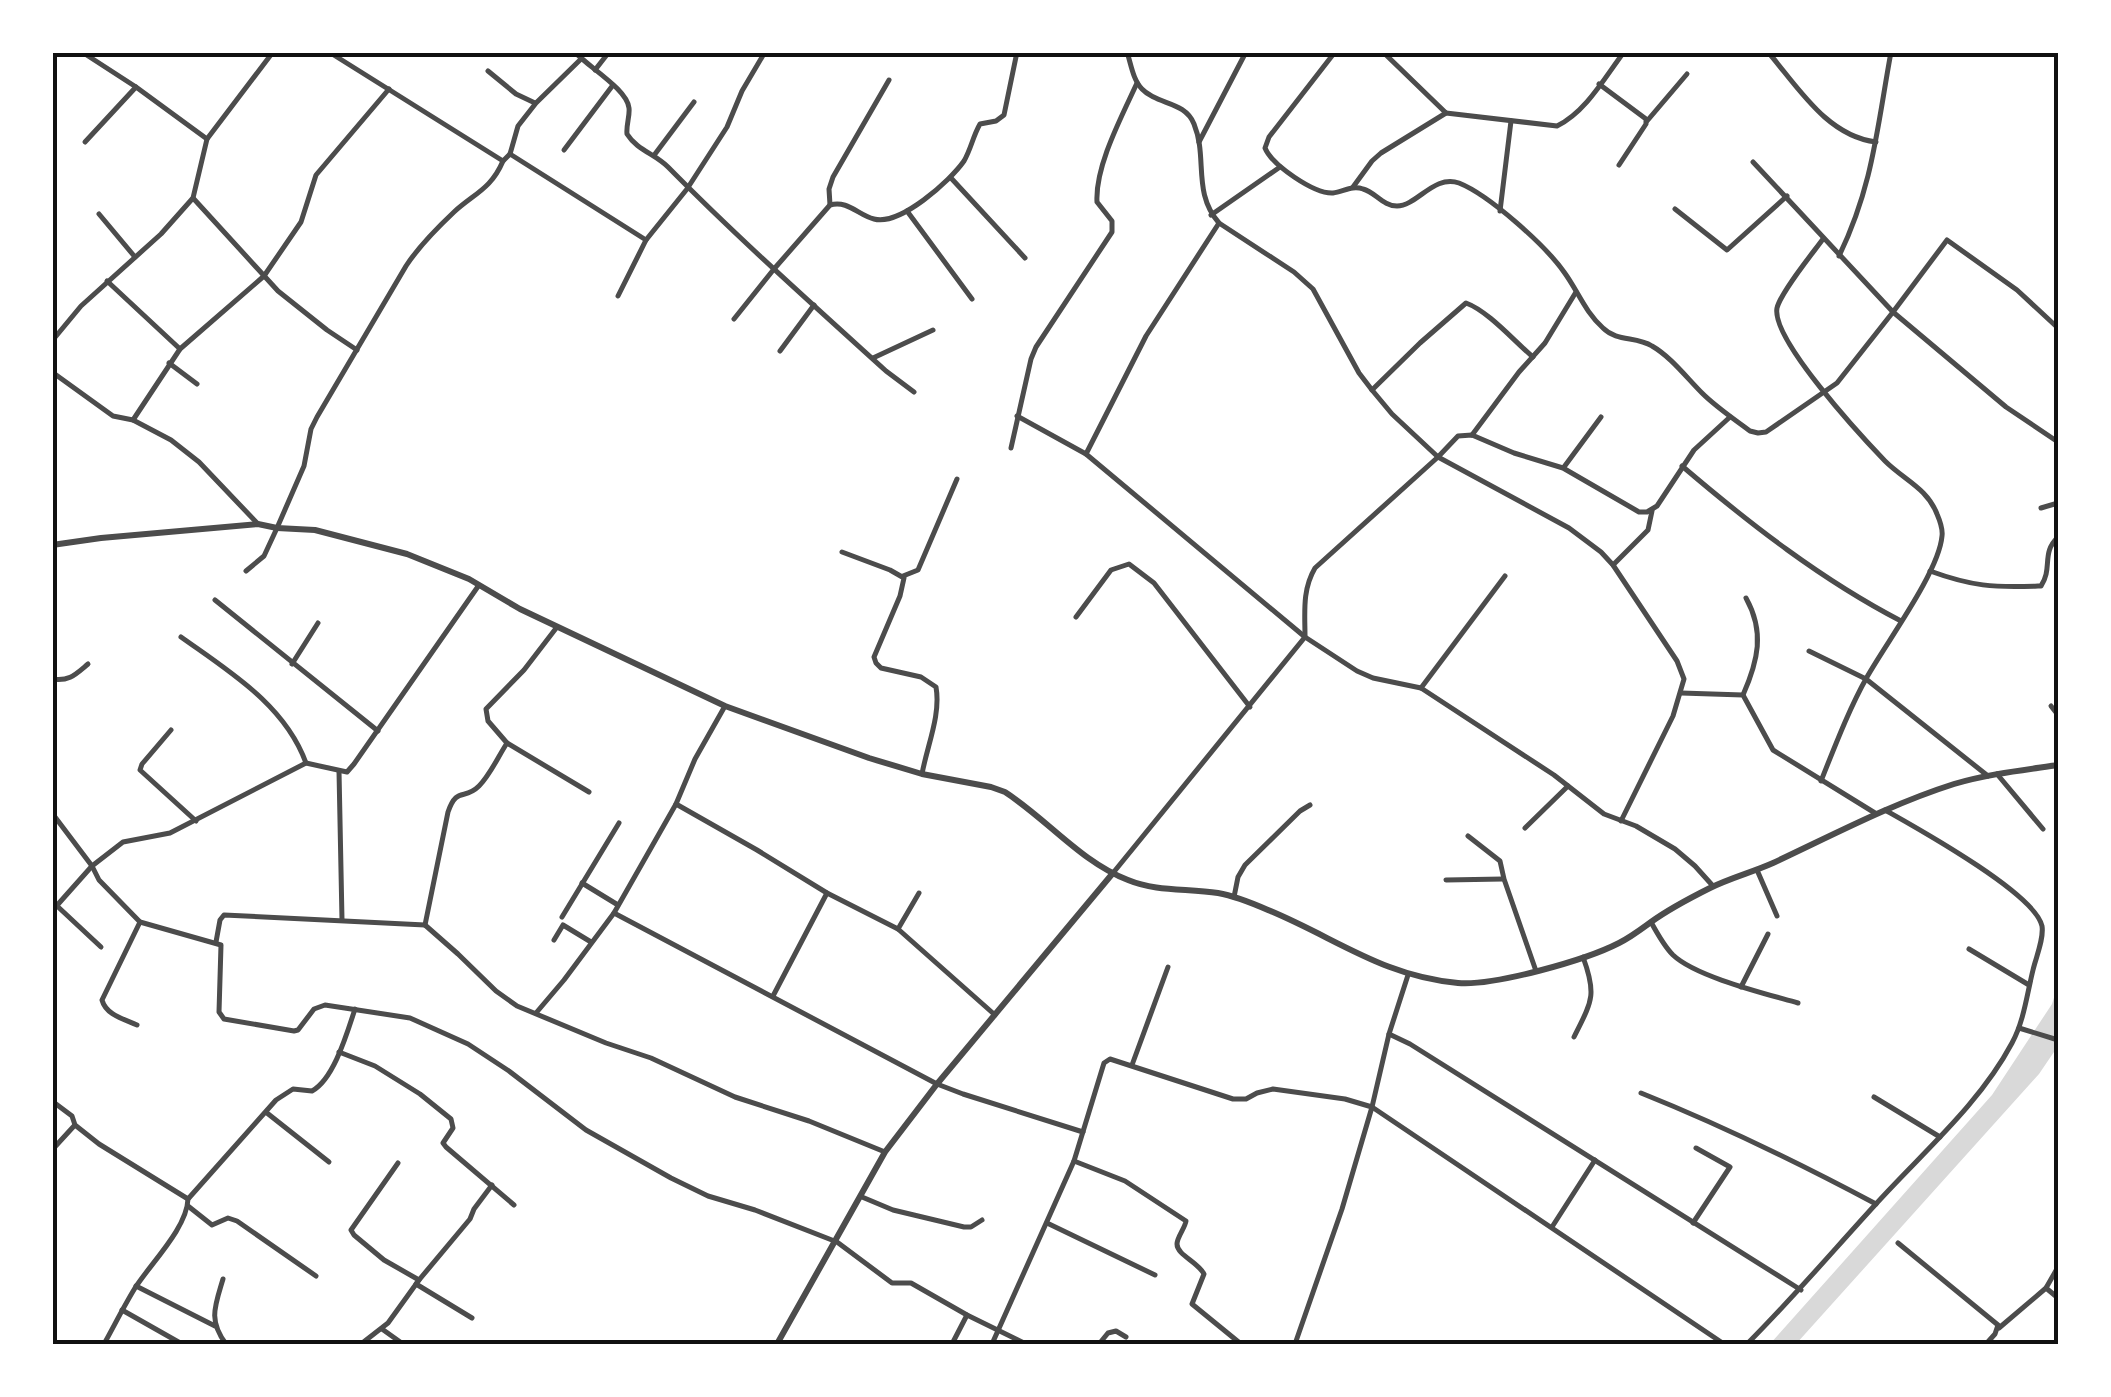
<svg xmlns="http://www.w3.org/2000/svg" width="2111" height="1397" font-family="Rubik,sans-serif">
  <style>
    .water { fill: #d9d9d9 }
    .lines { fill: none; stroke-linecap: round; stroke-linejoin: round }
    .minor { stroke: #4c4c4c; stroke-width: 5 }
    .tertiary { stroke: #4c4c4c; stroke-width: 6 }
    .neatline { fill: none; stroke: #111; stroke-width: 4 }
  </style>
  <rect width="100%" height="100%" fill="#fff"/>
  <polygon class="water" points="2058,985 2058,1046 2039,1074 1796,1344 1770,1344 1992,1095 2052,1004"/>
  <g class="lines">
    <g class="minor">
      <polyline points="82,52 136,87 207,139"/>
      <polyline points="329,52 503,161 510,154 646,240"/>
      <path d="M575 52C588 67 627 89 629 108 630 116 626 125 627 134 637 150 655 154 668 167 738 238 812 304 886 371L914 392"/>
      <polyline points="835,52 837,53"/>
      <path d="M1127 52C1131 64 1133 80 1142 89 1157 105 1185 101 1194 124 1208 158 1192 192 1219 223L1294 272 1313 289 1359 373 1372 390 1392 414 1438 457 1569 528 1601 552 1613 565 1677 661 1684 679 1673 716 1621 821"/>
      <path d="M1335 52 1269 137 1265 148C1272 165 1314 194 1333 193 1343 192 1352 185 1363 189 1375 192 1383 206 1397 206 1417 206 1434 174 1459 183 1489 195 1545 245 1564 272 1578 291 1585 312 1603 328 1617 342 1636 336 1652 346 1671 357 1686 377 1702 393 1716 407 1734 419 1750 431L1758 433 1766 432 1837 383 1893 312 2006 407 2058 442"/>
      <path d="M1383 52 1446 113 1557 126C1586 112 1605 77 1624 52"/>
      <path d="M1768 52C1798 87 1827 136 1876 142"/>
      <polyline points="595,70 609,52"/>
      <polyline points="488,71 516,94 535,103"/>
      <polyline points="1599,84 1646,119 1646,124 1619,165"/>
      <polyline points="1647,121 1687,74"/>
      <polyline points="85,142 136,87"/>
      <polyline points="1199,142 1246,52"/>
      <polyline points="564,150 613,85"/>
      <polyline points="510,154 518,126 536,103 581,59"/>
      <polyline points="655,154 694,102"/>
      <polyline points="1753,162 1893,312 1947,240 2017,290 2058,328"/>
      <polyline points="951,178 1025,258"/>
      <polyline points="1353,187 1372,161 1381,153 1446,113"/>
      <polyline points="193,198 278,291 327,330 357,350"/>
      <polyline points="830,205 829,189 833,177 889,80"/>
      <polyline points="1675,209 1727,250 1787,196"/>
      <polyline points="907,211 972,299"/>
      <polyline points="1500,211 1511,121"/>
      <polyline points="99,214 135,257"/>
      <polyline points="1211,215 1280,167"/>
      <path d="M1839 256C1873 186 1877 128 1891 52"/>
      <polyline points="107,281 180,349"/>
      <polyline points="618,296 646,240 687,189 727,127 742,91 765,52"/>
      <path d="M734 319 774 269 830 205C848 200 858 215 874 219 900 226 950 181 964 161 971 149 973 136 980 124L996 121 1004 115 1017 52"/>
      <polyline points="52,341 81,306 161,234 193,198 207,139 273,52"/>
      <polyline points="780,351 814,305"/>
      <polyline points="873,358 933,330"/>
      <polyline points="169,363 197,384"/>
      <polyline points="52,372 113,416 133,420 171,440 199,462 258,524"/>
      <path d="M1372 390 1420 343 1466 303C1488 311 1514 341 1533 357"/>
      <polyline points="1017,416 1086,454 1305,637 1357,671 1373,678 1421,688 1554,775 1604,814 1636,826 1675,849 1695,866 1713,886"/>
      <polyline points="133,420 180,349 264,276 301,222 316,175 389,89"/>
      <polyline points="1472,435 1519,372 1545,343 1576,292"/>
      <path d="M1011 448 1031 359 1036 347 1112 232V221L1097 202C1095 166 1122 116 1137 83"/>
      <polyline points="1086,454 1146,336 1219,223"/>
      <path d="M1682 466C1750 524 1822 580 1901 621"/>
      <polyline points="1564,467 1601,417"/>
      <polyline points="2041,508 2058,503"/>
      <path d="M842 552 890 570 904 578 900 596 874 657 876 663 881 668 921 677 936 687C941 715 927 746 922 774"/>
      <polyline points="1613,565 1648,530 1652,511"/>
      <path d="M246 571 264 556 277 528 304 466 311 429 317 417 406 266C419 246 436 229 454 212 475 193 491 189 503 161"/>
      <path d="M1930 571C1971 586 1994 588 2038 586H2041C2053 568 2041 553 2058 537"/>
      <polyline points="903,576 918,570 957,479"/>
      <polyline points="215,600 378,731"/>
      <polyline points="1076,617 1111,570 1129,564 1154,583 1250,707"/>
      <path d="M181 637C230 672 285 705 306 763"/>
      <polyline points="1809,651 1866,679 1988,776"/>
      <polyline points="292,664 318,623"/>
      <path d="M52 679C69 682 76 674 88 664"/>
      <polyline points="1421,688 1505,576"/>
      <polyline points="1681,693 1743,695 1773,750 1875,813"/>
      <path d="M1743 695C1758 661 1765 632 1746 598"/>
      <polyline points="2051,706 2058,715"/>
      <polyline points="171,730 142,764 140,770 196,821"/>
      <polyline points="507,743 589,792"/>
      <polyline points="339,771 342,920"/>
      <polyline points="1997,774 2043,829"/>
      <path d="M1821 781C1835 746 1849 709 1867 677 1886 643 1939 572 1942 536 1943 529 1940 521 1937 514 1927 488 1904 480 1885 461 1862 437 1771 339 1777 308 1781 292 1812 254 1823 239"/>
      <polyline points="676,804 757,850 827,893 898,929 919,893"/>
      <polyline points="52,813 92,866 99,880 140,922 221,945 219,1012 224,1019 294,1031 298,1030 314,1009 325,1005 410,1018 468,1044 509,1071 586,1130 671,1178 708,1196 755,1210 837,1242 892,1283 911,1283 967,1315 1026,1344"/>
      <polyline points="1525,828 1568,786"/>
      <polyline points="1468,836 1500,861 1504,879 1536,971"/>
      <polyline points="1757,870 1777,916"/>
      <path d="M1113 873 1305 637C1305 613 1302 590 1315 568L1438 457 1458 436 1472 435 1514 453 1563 468 1639 512H1647L1657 506 1694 450 1730 417"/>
      <polyline points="1446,880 1503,879"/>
      <polyline points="582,883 618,905"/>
      <polyline points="1234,897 1238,877 1245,865 1300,811 1310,805"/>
      <polyline points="56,905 101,947"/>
      <polyline points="52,911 92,866 123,842 170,833 306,763 347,772 354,764 479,585"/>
      <polyline points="614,913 937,1084 963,1094 1083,1132"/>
      <polyline points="562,917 619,823"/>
      <path d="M1651 922C1657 933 1664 946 1673 955 1696 977 1767 994 1798 1003"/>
      <polyline points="425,925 458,954 496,991 517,1006 606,1043 651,1058 735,1097 809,1121 885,1152"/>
      <path d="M425 925 448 812C457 786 464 801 479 786 490 775 498 757 507 743L488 721 486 709 524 670 557 627"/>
      <polyline points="898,929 995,1015"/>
      <polyline points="554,940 563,925 591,942"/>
      <polyline points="216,942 220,920 224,915 425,925"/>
      <polyline points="1969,949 2029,985"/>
      <polyline points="1741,987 1768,934"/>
      <polyline points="773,996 827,893"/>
      <polyline points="536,1013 564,980 614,913 676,804 695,759 725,706"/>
      <path d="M137 1025C124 1019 106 1015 102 1000L140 922"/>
      <polyline points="2019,1028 2058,1040"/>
      <polyline points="1389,1034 1410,1044 1801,1290"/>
      <path d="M1574 1037C1592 1001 1597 995 1583 957"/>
      <polyline points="339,1052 375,1066 420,1094 451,1119 453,1128 443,1143 446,1147 514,1205"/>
      <polyline points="1132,1065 1168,967"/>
      <path d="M1641 1093C1721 1125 1799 1163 1876 1204"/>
      <polyline points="1874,1097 1940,1137"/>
      <polyline points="52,1101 72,1116 75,1125 99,1144 188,1199"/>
      <polyline points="267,1113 329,1162"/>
      <polyline points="52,1150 74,1126"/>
      <path d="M1074 1161 1125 1181 1186 1221C1185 1228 1177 1237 1177 1244 1177 1255 1198 1262 1204 1274L1192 1304 1241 1344"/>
      <polyline points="398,1163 351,1230 354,1235 384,1260 419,1280"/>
      <polyline points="862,1197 893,1210 964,1227 971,1227 982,1220"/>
      <polyline points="188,1206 212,1225 228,1218 237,1221 316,1276"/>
      <polyline points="1047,1223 1155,1275"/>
      <polyline points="1693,1223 1730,1167 1696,1148"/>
      <polyline points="1552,1227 1595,1160"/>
      <polyline points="1898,1243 1998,1325 1995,1334 1986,1344"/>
      <path d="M223 1279C215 1306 208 1320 226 1344"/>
      <polyline points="416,1284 472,1318"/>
      <polyline points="136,1286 215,1326"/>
      <polyline points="2046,1288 2058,1298"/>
      <polyline points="122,1310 182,1344"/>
      <polyline points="1999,1328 2046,1288 2058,1267"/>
      <polyline points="382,1329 403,1344"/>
      <path d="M104 1344C114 1326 124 1306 135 1288 151 1263 187 1228 188 1199L276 1100 293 1089 312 1091C334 1079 347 1033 355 1009"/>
      <polyline points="361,1344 388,1323 419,1280 470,1219 474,1209 492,1185"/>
      <polyline points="952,1344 967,1315"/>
      <polyline points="992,1344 1074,1161 1104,1063 1110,1059 1233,1099 1246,1099 1257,1093 1273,1089 1345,1099 1372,1107 1724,1344"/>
      <polyline points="1099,1344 1108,1333 1116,1331 1126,1337"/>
      <polyline points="1295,1344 1342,1209 1372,1107 1389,1034 1408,975"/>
      <path d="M1747 1344C1792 1299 1832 1252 1875 1205 1922 1153 1979 1105 2012 1043 2024 1021 2027 994 2033 970 2036 957 2044 939 2042 926 2035 893 1915 827 1885 810"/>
    </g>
    <g class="tertiary">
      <path d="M52 545 101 538 258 524 277 528 315 530 407 554 469 579 520 609 725 706 869 758 922 774 991 787 1005 792C1047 819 1081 862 1128 880 1157 892 1188 888 1218 893 1235 896 1252 903 1268 910 1336 938 1382 976 1458 983 1495 986 1586 960 1619 943 1631 937 1640 930 1651 922 1669 909 1690 898 1710 888 1730 878 1753 872 1773 863 1833 835 1891 804 1954 784 1988 774 2024 770 2058 765"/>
      <polyline points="777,1344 885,1152 937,1084 1113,873"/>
    </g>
  </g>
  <rect width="2111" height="1397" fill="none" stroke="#ffffff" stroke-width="110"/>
  <rect x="55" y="55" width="2001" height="1287" class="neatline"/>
</svg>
